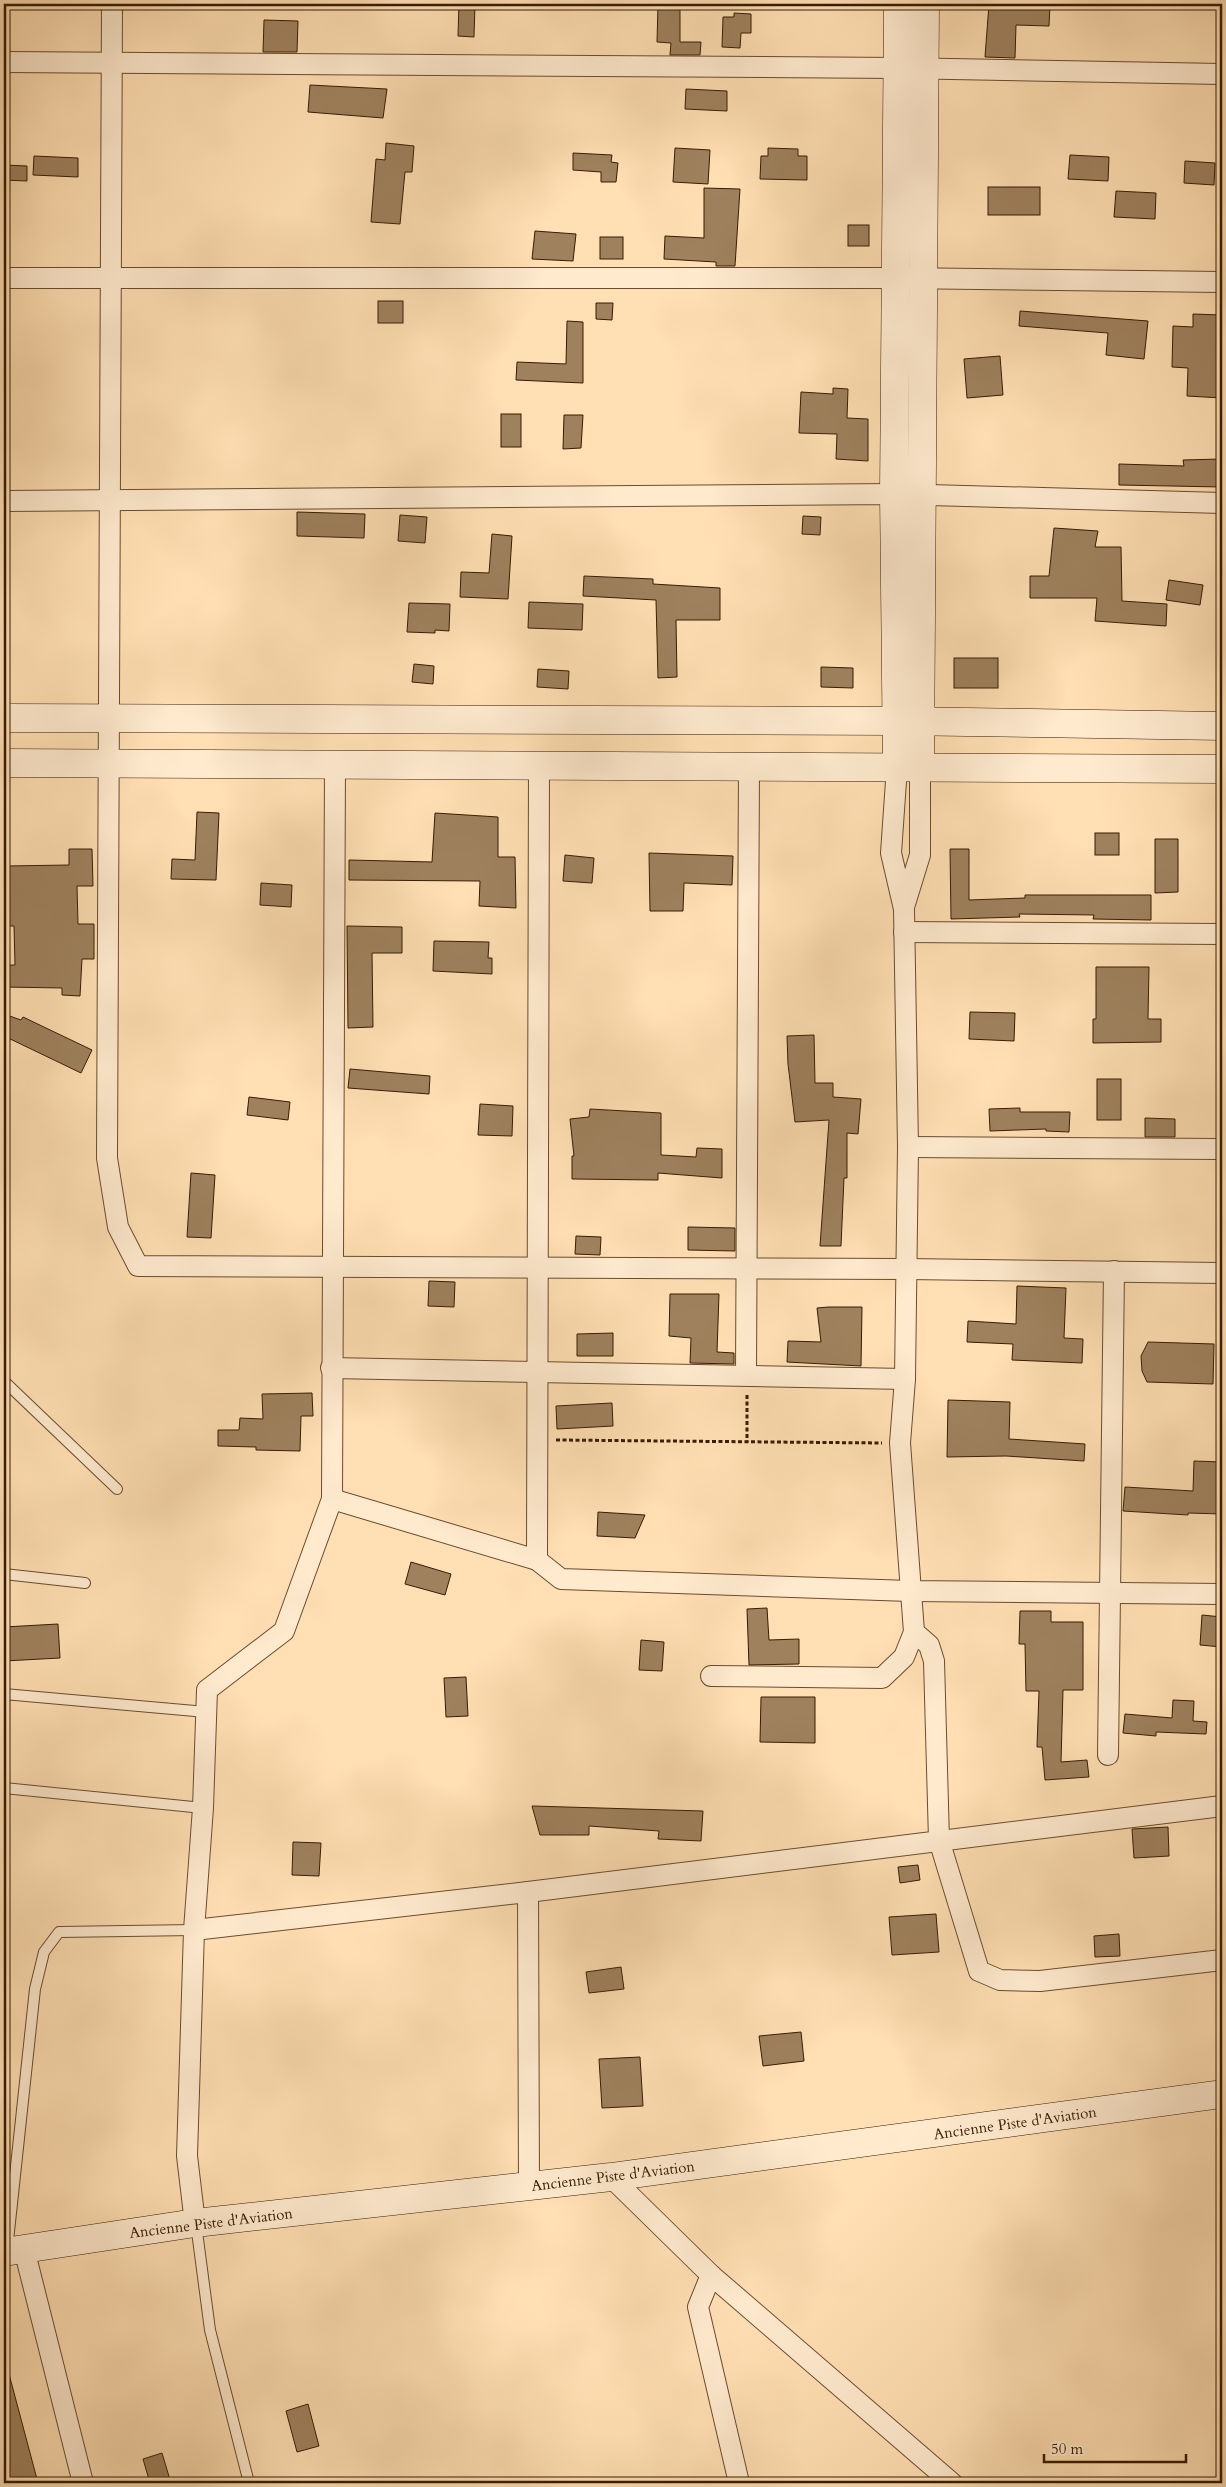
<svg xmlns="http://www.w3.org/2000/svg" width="1226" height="2487" font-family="Cardo,serif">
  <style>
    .building { fill: #9f815e; stroke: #371c01 }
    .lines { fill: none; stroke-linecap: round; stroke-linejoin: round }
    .lane-casing { stroke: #694d2e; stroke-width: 12 }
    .street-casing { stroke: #694d2e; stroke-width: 22 }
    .secondary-casing { stroke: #371c01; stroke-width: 29 }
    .path { stroke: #371c01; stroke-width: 3; stroke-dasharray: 4 2.5; stroke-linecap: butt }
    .lane { stroke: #ffeace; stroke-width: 10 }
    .street { stroke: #ffeace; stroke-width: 20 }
    .secondary { stroke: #ffeace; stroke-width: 28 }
    .labels { text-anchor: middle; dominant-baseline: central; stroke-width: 4; stroke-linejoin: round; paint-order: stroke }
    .street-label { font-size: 15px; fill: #371c01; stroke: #ffeace }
  </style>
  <rect width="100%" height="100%" fill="#ffdfb3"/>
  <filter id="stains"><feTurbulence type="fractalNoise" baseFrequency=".004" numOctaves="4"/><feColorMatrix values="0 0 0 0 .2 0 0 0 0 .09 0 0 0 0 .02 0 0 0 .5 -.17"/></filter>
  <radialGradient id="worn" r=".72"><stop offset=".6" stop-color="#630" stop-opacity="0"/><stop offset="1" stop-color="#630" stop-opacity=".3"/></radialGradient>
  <g class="building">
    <polygon points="459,4 475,4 474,37 458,36"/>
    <polygon points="658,4 680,4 680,42 701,42 700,55 670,55 671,43 657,42"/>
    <polygon points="989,4 1050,4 1049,26 1016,25 1015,58 985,57"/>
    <polygon points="734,13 751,14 751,33 741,33 740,48 722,47 723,17 734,17"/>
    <polygon points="264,20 298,21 297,52 263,52"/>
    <polygon points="310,85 387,89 383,118 308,112"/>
    <polygon points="686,89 727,91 727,111 685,109"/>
    <polygon points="386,143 414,146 412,172 405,172 400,224 371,222 376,159 385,160"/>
    <polygon points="675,148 710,150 708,184 673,182"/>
    <polygon points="768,148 798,149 798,156 807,156 807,180 760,179 761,156 768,156"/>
    <polygon points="573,153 612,155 611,162 618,163 616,182 601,182 601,172 573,170"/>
    <polygon points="1070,155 1109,157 1108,181 1068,179"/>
    <polygon points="34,156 78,158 78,177 33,175"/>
    <polygon points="1185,161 1215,163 1214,185 1184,183"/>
    <polygon points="4,165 27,166 27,181 4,180"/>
    <rect x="988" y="187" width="52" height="28"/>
    <polygon points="704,188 740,189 735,266 716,266 716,262 664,259 665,236 704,238"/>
    <polygon points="1116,191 1156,193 1155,219 1114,217"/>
    <rect x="848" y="225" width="21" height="21"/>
    <polygon points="535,231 576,234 573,261 532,259"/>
    <rect x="600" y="237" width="23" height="22"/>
    <rect x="378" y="301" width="25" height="22"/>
    <polygon points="596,303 613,303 612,320 596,319"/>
    <polygon points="1020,311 1148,321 1144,359 1106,355 1108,333 1019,326"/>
    <polygon points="1193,314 1222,315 1222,398 1187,396 1188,368 1172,367 1173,326 1193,327"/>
    <polygon points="567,321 583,322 583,383 516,380 517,362 566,364"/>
    <polygon points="1000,356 1003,395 967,398 964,359"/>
    <polygon points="833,388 848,389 847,418 868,419 868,461 836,459 837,434 799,433 801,392 833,394"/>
    <rect x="501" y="414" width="20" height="33"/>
    <polygon points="564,415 583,415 581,448 563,449"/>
    <polygon points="1222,459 1222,487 1119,485 1119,464 1184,466 1183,460"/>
    <polygon points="297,512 365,514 364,538 297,536"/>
    <polygon points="400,515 427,517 425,543 398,541"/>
    <polygon points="803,516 821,517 820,535 802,534"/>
    <polygon points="1054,528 1098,531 1095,547 1121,547 1122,601 1167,604 1166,626 1095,621 1097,598 1030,598 1030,576 1049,576"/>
    <polygon points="492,534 512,536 508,599 460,597 461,572 489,573"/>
    <polygon points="584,576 653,579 653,584 720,588 720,620 676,620 677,677 658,678 656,600 583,596"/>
    <polygon points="1169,580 1203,585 1200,605 1166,600"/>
    <polygon points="529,602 583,604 582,630 528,628"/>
    <polygon points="409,603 450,604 449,631 435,630 435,633 407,632"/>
    <rect x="954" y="658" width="44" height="30"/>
    <polygon points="414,664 434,666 433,684 412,682"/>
    <polygon points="821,667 853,668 853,688 821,687"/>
    <polygon points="538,669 569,671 568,689 537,687"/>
    <polygon points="197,812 219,813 216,880 171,879 172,859 195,860"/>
    <polygon points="435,813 498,817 498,857 515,857 516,908 479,906 480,881 349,880 349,860 432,862"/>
    <rect x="1095" y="833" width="24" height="22"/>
    <polygon points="1155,839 1178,839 1178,892 1155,893"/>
    <polygon points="69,849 92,849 93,886 77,886 78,924 94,924 94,959 82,959 80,996 62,995 62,988 4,987 4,965 15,965 14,926 4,926 6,866 69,865"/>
    <polygon points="950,849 969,849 969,900 1025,898 1025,895 1151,895 1151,920 1093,919 1094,915 1019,914 1020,917 951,919"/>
    <polygon points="649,853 733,856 732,885 684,883 683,911 650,911"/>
    <polygon points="565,855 594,858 592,883 563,881"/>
    <polygon points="261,883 292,885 291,907 260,905"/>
    <polygon points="347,926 402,927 402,953 372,953 373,1027 348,1028"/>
    <polygon points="434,941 489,942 488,958 492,958 492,974 433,971"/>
    <polygon points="1096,967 1149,967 1148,1019 1161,1019 1161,1042 1093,1043 1093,1019 1096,1019"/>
    <polygon points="970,1012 1015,1013 1014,1041 969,1039"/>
    <polygon points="4,1014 21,1020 23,1017 92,1050 81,1073 4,1036"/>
    <polygon points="814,1035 815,1083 833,1083 833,1097 861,1099 858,1134 847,1133 847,1178 844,1178 841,1246 820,1246 829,1120 795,1122 788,1064 787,1036"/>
    <polygon points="350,1069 430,1076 429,1094 348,1088"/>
    <rect x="1097" y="1079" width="24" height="41"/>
    <polygon points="249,1097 290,1102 288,1120 247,1115"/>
    <polygon points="480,1104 513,1106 512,1136 478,1135"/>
    <polygon points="1020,1108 1020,1112 1070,1112 1069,1132 1046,1131 1046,1129 990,1131 989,1109"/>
    <polygon points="590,1109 661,1113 661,1155 696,1157 697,1148 722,1149 722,1178 658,1173 658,1180 572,1179 572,1156 574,1156 570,1119 589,1117"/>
    <polygon points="1145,1118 1175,1119 1175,1137 1145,1137"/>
    <polygon points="191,1173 215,1175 211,1238 187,1237"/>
    <polygon points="688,1227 735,1228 735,1251 688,1250"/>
    <polygon points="576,1236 601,1237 600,1255 575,1254"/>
    <polygon points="429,1281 455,1282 454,1307 428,1306"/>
    <polygon points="1017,1286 1066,1288 1064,1338 1083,1339 1082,1363 1012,1360 1013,1344 967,1342 968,1321 1016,1324"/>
    <polygon points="670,1294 719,1294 717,1352 734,1353 734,1364 690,1363 691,1338 669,1336"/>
    <polygon points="829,1307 862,1307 861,1366 787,1362 788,1341 821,1342 817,1308"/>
    <polygon points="613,1333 613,1356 577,1356 577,1334"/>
    <polygon points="1148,1342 1214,1344 1213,1384 1147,1382 1142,1371 1141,1356"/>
    <polygon points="312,1393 313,1416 301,1416 300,1451 256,1450 256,1447 218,1446 218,1430 239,1430 240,1418 263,1419 262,1394"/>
    <polygon points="948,1400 1010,1402 1009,1439 1085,1444 1084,1461 1006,1456 947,1457"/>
    <polygon points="612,1403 613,1426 557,1429 556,1406"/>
    <polygon points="1194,1461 1222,1462 1222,1514 1188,1513 1188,1515 1123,1511 1125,1487 1193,1491"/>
    <polygon points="598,1512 645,1515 635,1538 597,1536"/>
    <polygon points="411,1562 451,1574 445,1595 405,1584"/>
    <polygon points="767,1608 769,1640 799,1639 799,1664 749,1665 747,1609"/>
    <polygon points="1020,1611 1051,1611 1051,1622 1083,1622 1083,1690 1063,1690 1061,1762 1087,1760 1089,1777 1045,1780 1042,1747 1037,1747 1039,1691 1026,1691 1025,1644 1019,1644"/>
    <polygon points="1202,1615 1222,1617 1222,1647 1200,1645"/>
    <polygon points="58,1624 60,1658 4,1661 4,1627"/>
    <polygon points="641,1640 664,1642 662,1671 639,1670"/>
    <polygon points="466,1677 468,1716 446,1717 444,1678"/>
    <polygon points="761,1697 815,1697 815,1743 760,1742"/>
    <polygon points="1173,1700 1194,1701 1193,1721 1207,1722 1206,1734 1156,1732 1156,1736 1123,1733 1125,1714 1172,1718"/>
    <polygon points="532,1806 703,1811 701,1841 658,1839 659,1831 589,1826 589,1835 540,1835"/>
    <polygon points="1168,1827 1169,1856 1134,1858 1132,1829"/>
    <polygon points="293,1842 321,1843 319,1876 292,1875"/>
    <polygon points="918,1865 920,1880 900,1883 898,1867"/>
    <polygon points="936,1914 939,1952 892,1955 889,1917"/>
    <polygon points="1119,1934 1120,1956 1095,1957 1094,1936"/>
    <polygon points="621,1967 624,1989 589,1993 586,1972"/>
    <polygon points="801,2032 804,2061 763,2066 759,2036"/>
    <polygon points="640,2057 643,2106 602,2108 599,2059"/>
    <polygon points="9,2374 38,2483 4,2483 4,2375"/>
    <polygon points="308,2404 319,2446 297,2452 286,2411"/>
    <polygon points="162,2453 171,2483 150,2483 143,2459"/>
  </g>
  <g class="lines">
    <g class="lane-casing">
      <g id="lane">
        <polyline points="4,1381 117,1489"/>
        <polyline points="4,1574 85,1583"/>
        <polyline points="4,1694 206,1712"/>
        <polyline points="4,1788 203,1808"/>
        <polyline points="196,2224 210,2330 249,2483"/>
        <polyline points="7,2250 35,1989 44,1952 59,1932 194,1930"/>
      </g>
    </g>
    <g class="street-casing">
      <g id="street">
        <polyline points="112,4 107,1158 118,1227 138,1266 907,1269 1222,1273"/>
        <polyline points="4,62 898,68 1222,74"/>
        <polyline points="4,278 897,278 1222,282"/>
        <polyline points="4,501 894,494 1222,503"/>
        <polyline points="904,907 920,855 920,768"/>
        <polyline points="904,932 1222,934"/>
        <polyline points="908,1147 1222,1149"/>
        <polyline points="331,1368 905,1379"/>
        <polyline points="746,1374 749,767"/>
        <polyline points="332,1499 537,1560 561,1579 910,1591 1222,1594"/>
        <polyline points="537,1560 539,766"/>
        <polyline points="914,1632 929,1645 934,1661 939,1840 979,1971 1000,1980 1040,1981 1222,1960"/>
        <polyline points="711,1676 882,1678 904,1657 914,1632 900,1443 905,1379 908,1147 904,909 891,853 897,767"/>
        <polyline points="1108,1755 1114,1271"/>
        <polyline points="528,1892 529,2186"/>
        <polyline points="194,1930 528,1892 1222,1806"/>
        <polyline points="611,2177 711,2275 952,2483"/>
        <polyline points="195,2223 187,2156 194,1930 203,1808 207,1690 284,1631 332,1499 335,764"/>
        <polyline points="24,2249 83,2483"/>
        <polyline points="711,2275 698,2307 739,2483"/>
      </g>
    </g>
    <g class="secondary-casing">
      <g id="secondary">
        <polyline points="4,718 897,721 1222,726"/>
        <polyline points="4,763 1222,769"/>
        <polyline points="897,767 894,494 898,4"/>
        <polyline points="920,768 925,4"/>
        <polyline points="4,2252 195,2223 611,2177 1222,2094"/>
      </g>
    </g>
    <g class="path">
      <polyline points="747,1395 747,1442"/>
      <polyline points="556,1440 882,1443"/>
    </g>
    <use href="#lane" class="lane"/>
    <use href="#street" class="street"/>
    <use href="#secondary" class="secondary"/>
  </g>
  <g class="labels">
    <g class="street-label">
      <text transform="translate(1015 2123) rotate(-8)">Ancienne Piste d'Aviation</text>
      <text transform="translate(613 2176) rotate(-7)">Ancienne Piste d'Aviation</text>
      <text transform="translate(211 2223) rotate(-7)">Ancienne Piste d'Aviation</text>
    </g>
  </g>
  <rect width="1226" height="2487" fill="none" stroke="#ffdfb3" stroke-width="20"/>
  <rect x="5" y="5" width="1216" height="2477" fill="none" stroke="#371c01" stroke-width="2.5"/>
  <rect x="10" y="10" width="1206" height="2467" fill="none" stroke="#371c01"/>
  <path d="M1044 2454v8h142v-8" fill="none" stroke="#371c01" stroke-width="2.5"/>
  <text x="1051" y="2454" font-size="15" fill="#371c01" stroke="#ffeace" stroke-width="4" paint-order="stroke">50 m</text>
  <rect width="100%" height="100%" filter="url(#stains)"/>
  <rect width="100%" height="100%" fill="url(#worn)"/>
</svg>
